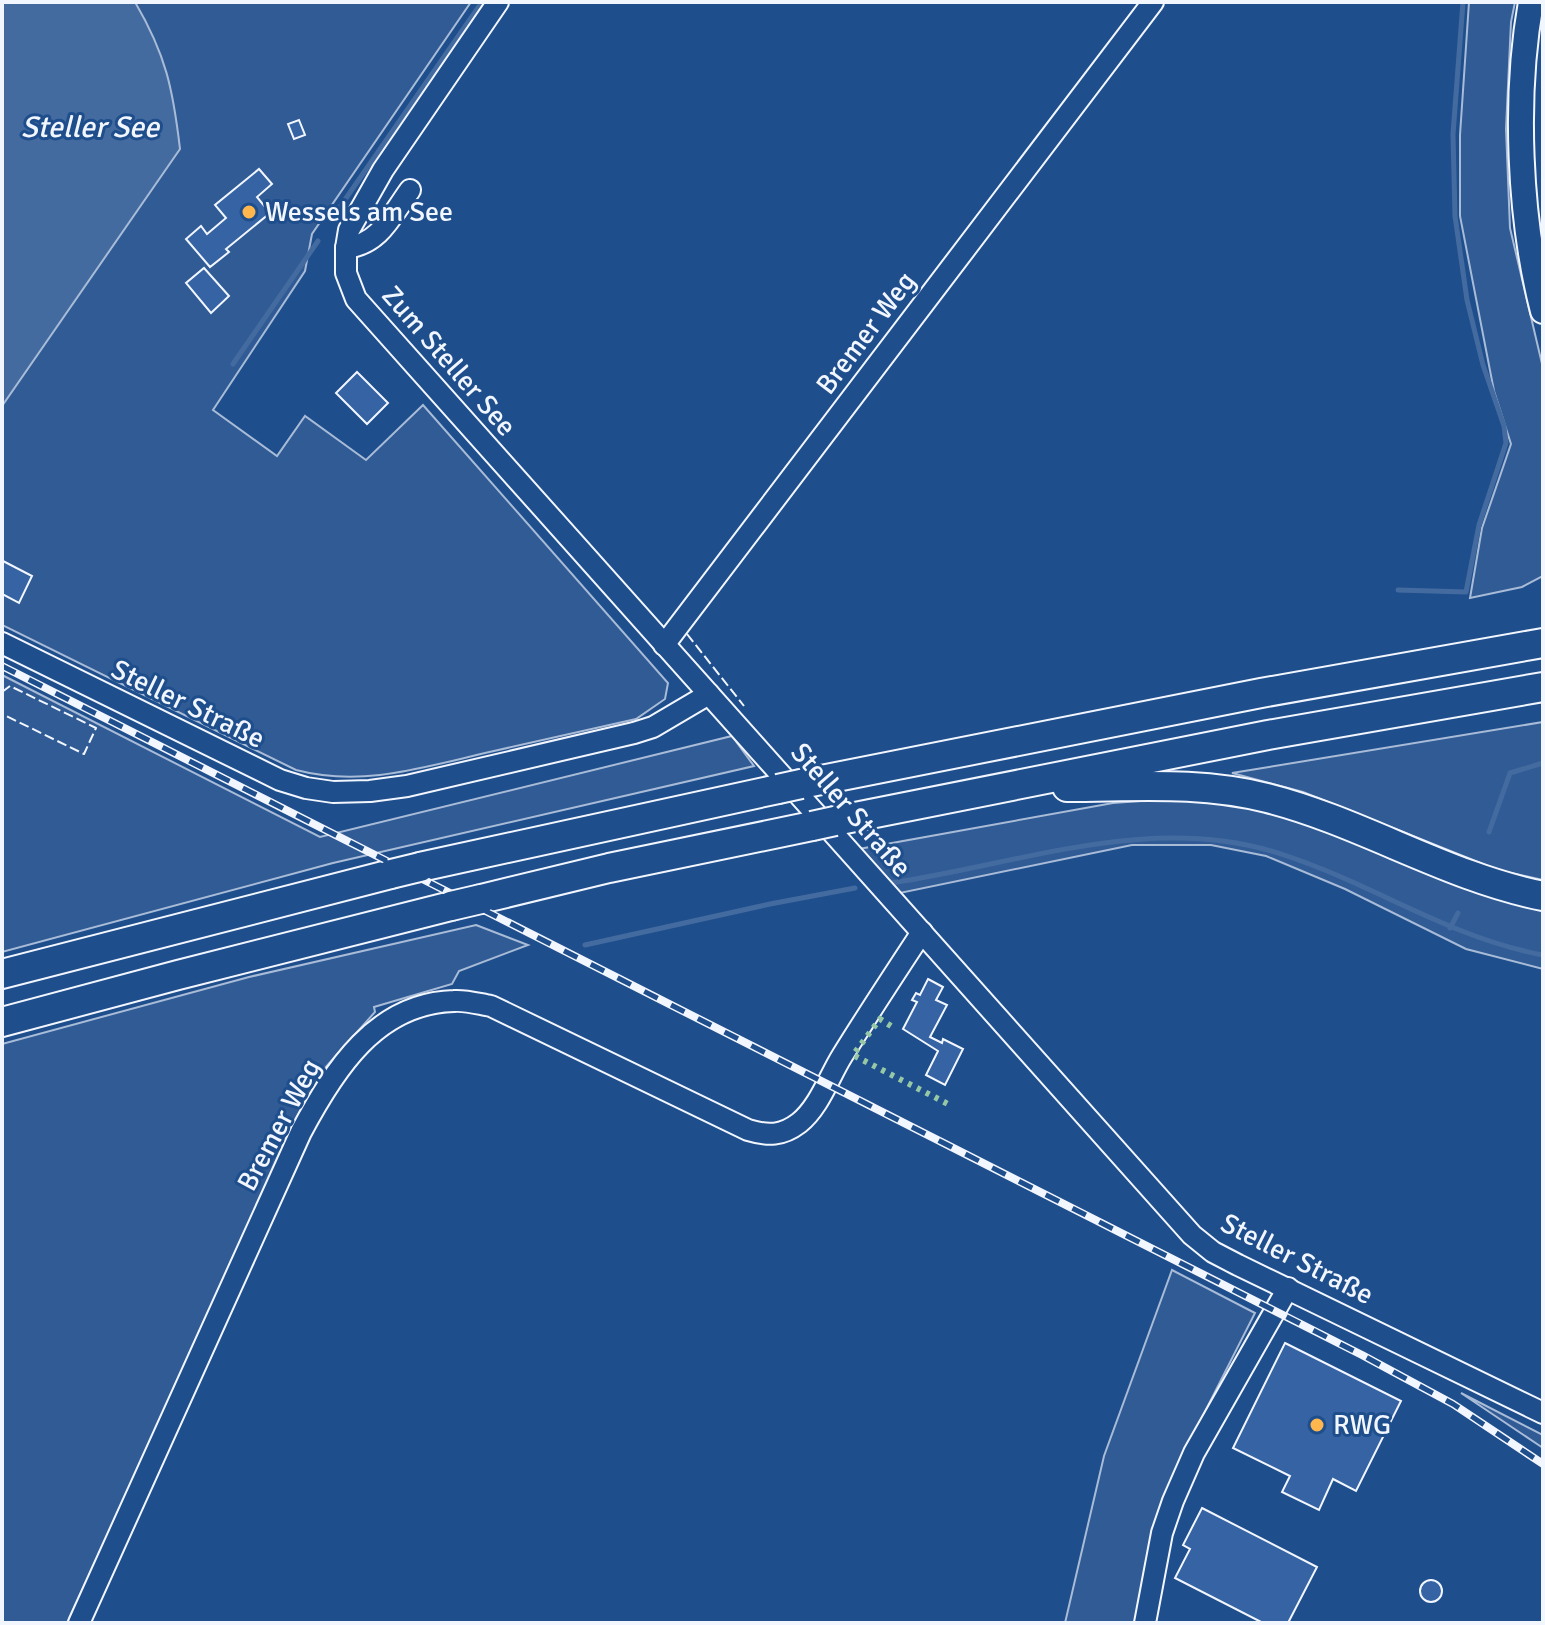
<svg xmlns="http://www.w3.org/2000/svg" width="1545" height="1625" font-family="Signika,sans-serif">
  <style>
    .green { fill: #305b95; stroke: #a8bbd7; stroke-width: 2 }
    .water { fill: #446ba0; stroke: #a8bbd7; stroke-width: 2 }
    .lines { fill: none; stroke-linecap: round; stroke-linejoin: round }
    .stream { stroke: #446ba0; stroke-width: 5 }
    .building { fill: #3563a3; stroke: #f2f6ff; stroke-width: 2 }
    .minor-casing { stroke: #f2f6ff; stroke-width: 24 }
    .major-casing { stroke: #f2f6ff; stroke-width: 28 }
    .highway-casing { stroke: #f2f6ff; stroke-width: 32 }
    .minor { stroke: #1f4e8c; stroke-width: 20 }
    .major { stroke: #1f4e8c; stroke-width: 24 }
    .highway { stroke: #1f4e8c; stroke-width: 28 }
    .rail-casing { stroke: #f2f6ff; stroke-width: 8 }
    .rail { stroke: #1f4e8c; stroke-width: 5; stroke-dasharray: 15; stroke-linecap: butt }
    .highway-bridge-casing { stroke: #f2f6ff; stroke-width: 32; stroke-linecap: butt }
    .highway-bridge { stroke: #1f4e8c; stroke-width: 28 }
    .hedge { stroke: #97c8a6; stroke-width: 6; stroke-dasharray: 4 6; stroke-linecap: butt }
    .fence { stroke: #f2f6ff; stroke-width: 2; stroke-dasharray: 10 4; stroke-linecap: butt }
    .poi-dot { fill: #ffb74d; stroke: #1f4e8c; stroke-width: 3 }
    .labels { text-anchor: middle; dominant-baseline: central; stroke-width: 6; stroke-linejoin: round; paint-order: stroke }
    .poi-label { font-size: 28px; fill: #f2f6ff; stroke: #1f4e8c; text-anchor: start }
    .street-label { font-size: 28px; fill: #f2f6ff; stroke: #1f4e8c }
    .water-label { font-size: 30px; font-style: italic; fill: #f2f6ff; stroke: #1f4e8c }
  </style>
  <rect width="100%" height="100%" fill="#1f4e8c"/>
  <g class="green">
    <path d="M2 2H471L312 234 305 271 213 410 277 456 305 416 366 460 423 405 668 683 665 699 636 719C585 730 535 742 485 753 421 768 361 787 296 770L2 625Z"/>
    <polygon points="1469,2 1515,2 1511,22 1506,129 1510,228 1543,368 1543,576 1522,587 1470,598 1482,528 1511,444 1494,391 1460,216 1460,135"/>
    <polygon points="2,675 320,837 732,736 754,766 333,863 2,952"/>
    <polygon points="1543,722 1543,880 1498,870 1303,792 1232,773"/>
    <polygon points="1196,797 1278,811 1543,907 1543,969 1466,949 1345,889 1266,856 1211,845 1132,845 900,893 859,849 1113,803"/>
    <polygon points="476,925 528,945 459,971 452,984 374,1007 375,1012 324,1069 67,1623 2,1623 2,1044 249,977"/>
    <polygon points="1172,1270 1255,1313 1186,1449 1136,1623 1065,1623 1104,1456"/>
    <polygon points="1461,1393 1543,1435 1543,1448"/>
  </g>
  <path class="water" d="M2 2H135C166 55 173 89 180 149L2 406Z"/>
  <g class="lines">
    <g class="stream">
      <polyline points="333,217 482,2"/>
      <polyline points="233,364 318,241"/>
      <polyline points="1398,590 1466,592 1479,525 1506,443 1504,426 1483,365 1467,300 1455,216 1453,134 1463,2"/>
      <polyline points="1489,832 1510,773 1543,763"/>
      <path d="M891 883C1021 864 1153 811 1284 855 1373 884 1450 938 1543 955"/>
      <polyline points="1450,928 1458,913"/>
      <polyline points="585,945 770,904 855,888"/>
    </g>
  </g>
  <g class="building">
    <polygon points="299,120 305,135 294,139 288,124"/>
    <polygon points="259,169 272,184 257,197 270,213 226,249 229,252 210,267 186,239 201,226 207,234 226,218 215,205"/>
    <polygon points="204,268 229,296 211,313 186,283"/>
    <polygon points="357,372 388,403 367,424 336,393"/>
    <polygon points="3,561 32,576 19,603 2,594"/>
    <polygon points="928,979 943,987 936,1000 947,1005 930,1037 942,1043 943,1039 963,1049 945,1085 926,1075 938,1051 903,1029 917,1002 912,1000 916,993 920,995"/>
    <polygon points="1285,1343 1401,1401 1356,1491 1333,1479 1319,1510 1282,1492 1290,1476 1233,1448"/>
    <polygon points="1202,1508 1317,1567 1288,1623 1263,1623 1175,1578 1190,1549 1183,1545"/>
    <circle cx="1431" cy="1591" r="11"/>
  </g>
  <g class="lines">
    <g class="minor-casing">
      <g id="minor">
        <polyline points="498,2 383,170 349,230 346,248 346,273 356,299 1192,1235 1213,1252 1238,1265 1543,1413"/>
        <path d="M346 248C380 244 391 216 410 190"/>
        <polyline points="2,643 280,780 306,788 333,792 370,791 407,786 634,733 653,727 709,694"/>
        <polyline points="664,645 1153,2"/>
        <path d="M79 1623 301 1132C334 1070 376 1003 454 1001 466 1000 479 1004 491 1006L748 1130C768 1136 782 1136 799 1123 819 1107 829 1077 842 1056 868 1014 895 973 922 932"/>
        <polyline points="1145,1623 1162,1533 1173,1501 1194,1453 1288,1288"/>
      </g>
    </g>
    <g class="major-casing">
      <path id="major" d="M1531 2C1514 97 1519 218 1543 311"/>
    </g>
    <g class="highway-casing">
      <g id="highway">
        <polyline points="801,784 1261,693 1543,643"/>
        <path d="M1067 787C1136 787 1198 781 1267 798 1362 822 1447 877 1543 896"/>
        <polyline points="835,821 1268,735 1543,687"/>
        <polyline points="420,867 778,789"/>
        <polyline points="481,899 609,868 812,826"/>
        <polyline points="2,974 391,874"/>
        <polyline points="2,1022 178,975 451,906"/>
      </g>
    </g>
    <use href="#minor" class="minor"/>
    <use href="#major" class="major"/>
    <use href="#highway" class="highway"/>
    <g class="rail-casing">
      <polyline id="rail" points="2,666 1362,1355 1453,1404 1543,1464"/>
    </g>
    <use href="#rail" class="rail"/>
    <g class="highway-bridge-casing">
      <g id="highway-bridge">
        <polyline points="778,789 801,784"/>
        <polyline points="812,826 835,821"/>
        <polyline points="391,874 420,867"/>
        <polyline points="451,906 481,899"/>
      </g>
    </g>
    <use href="#highway-bridge" class="highway-bridge"/>
    <polyline class="hedge" points="891,1026 880,1019 853,1055 950,1105"/>
    <g class="fence">
      <polyline points="687,634 744,706"/>
      <polyline points="2,692 10,686 96,728 84,754 2,714"/>
    </g>
  </g>
  <g class="poi-dot">
    <circle cx="249" cy="212" r="8"/>
    <circle cx="1317" cy="1425" r="8"/>
  </g>
  <g class="labels">
    <g class="poi-label">
      <text x="265" y="212">Wessels am See</text>
      <text x="1333" y="1425">RWG</text>
    </g>
    <g class="street-label">
      <text transform="translate(866 333) rotate(-53)">Bremer Weg</text>
      <text transform="translate(449 361) rotate(49)">Zum Steller See</text>
      <text transform="translate(188 704) rotate(26)">Steller Straße</text>
      <text transform="translate(851 810) rotate(49)">Steller Straße</text>
      <text transform="translate(279 1125) rotate(-62)">Bremer Weg</text>
      <text transform="translate(1297 1259) rotate(27)">Steller Straße</text>
    </g>
    <g class="water-label">
      <text x="90" y="127">Steller See</text>
    </g>
  </g>
  <rect width="1545" height="1625" fill="none" stroke="#f2f6ff" stroke-width="8"/>
</svg>
